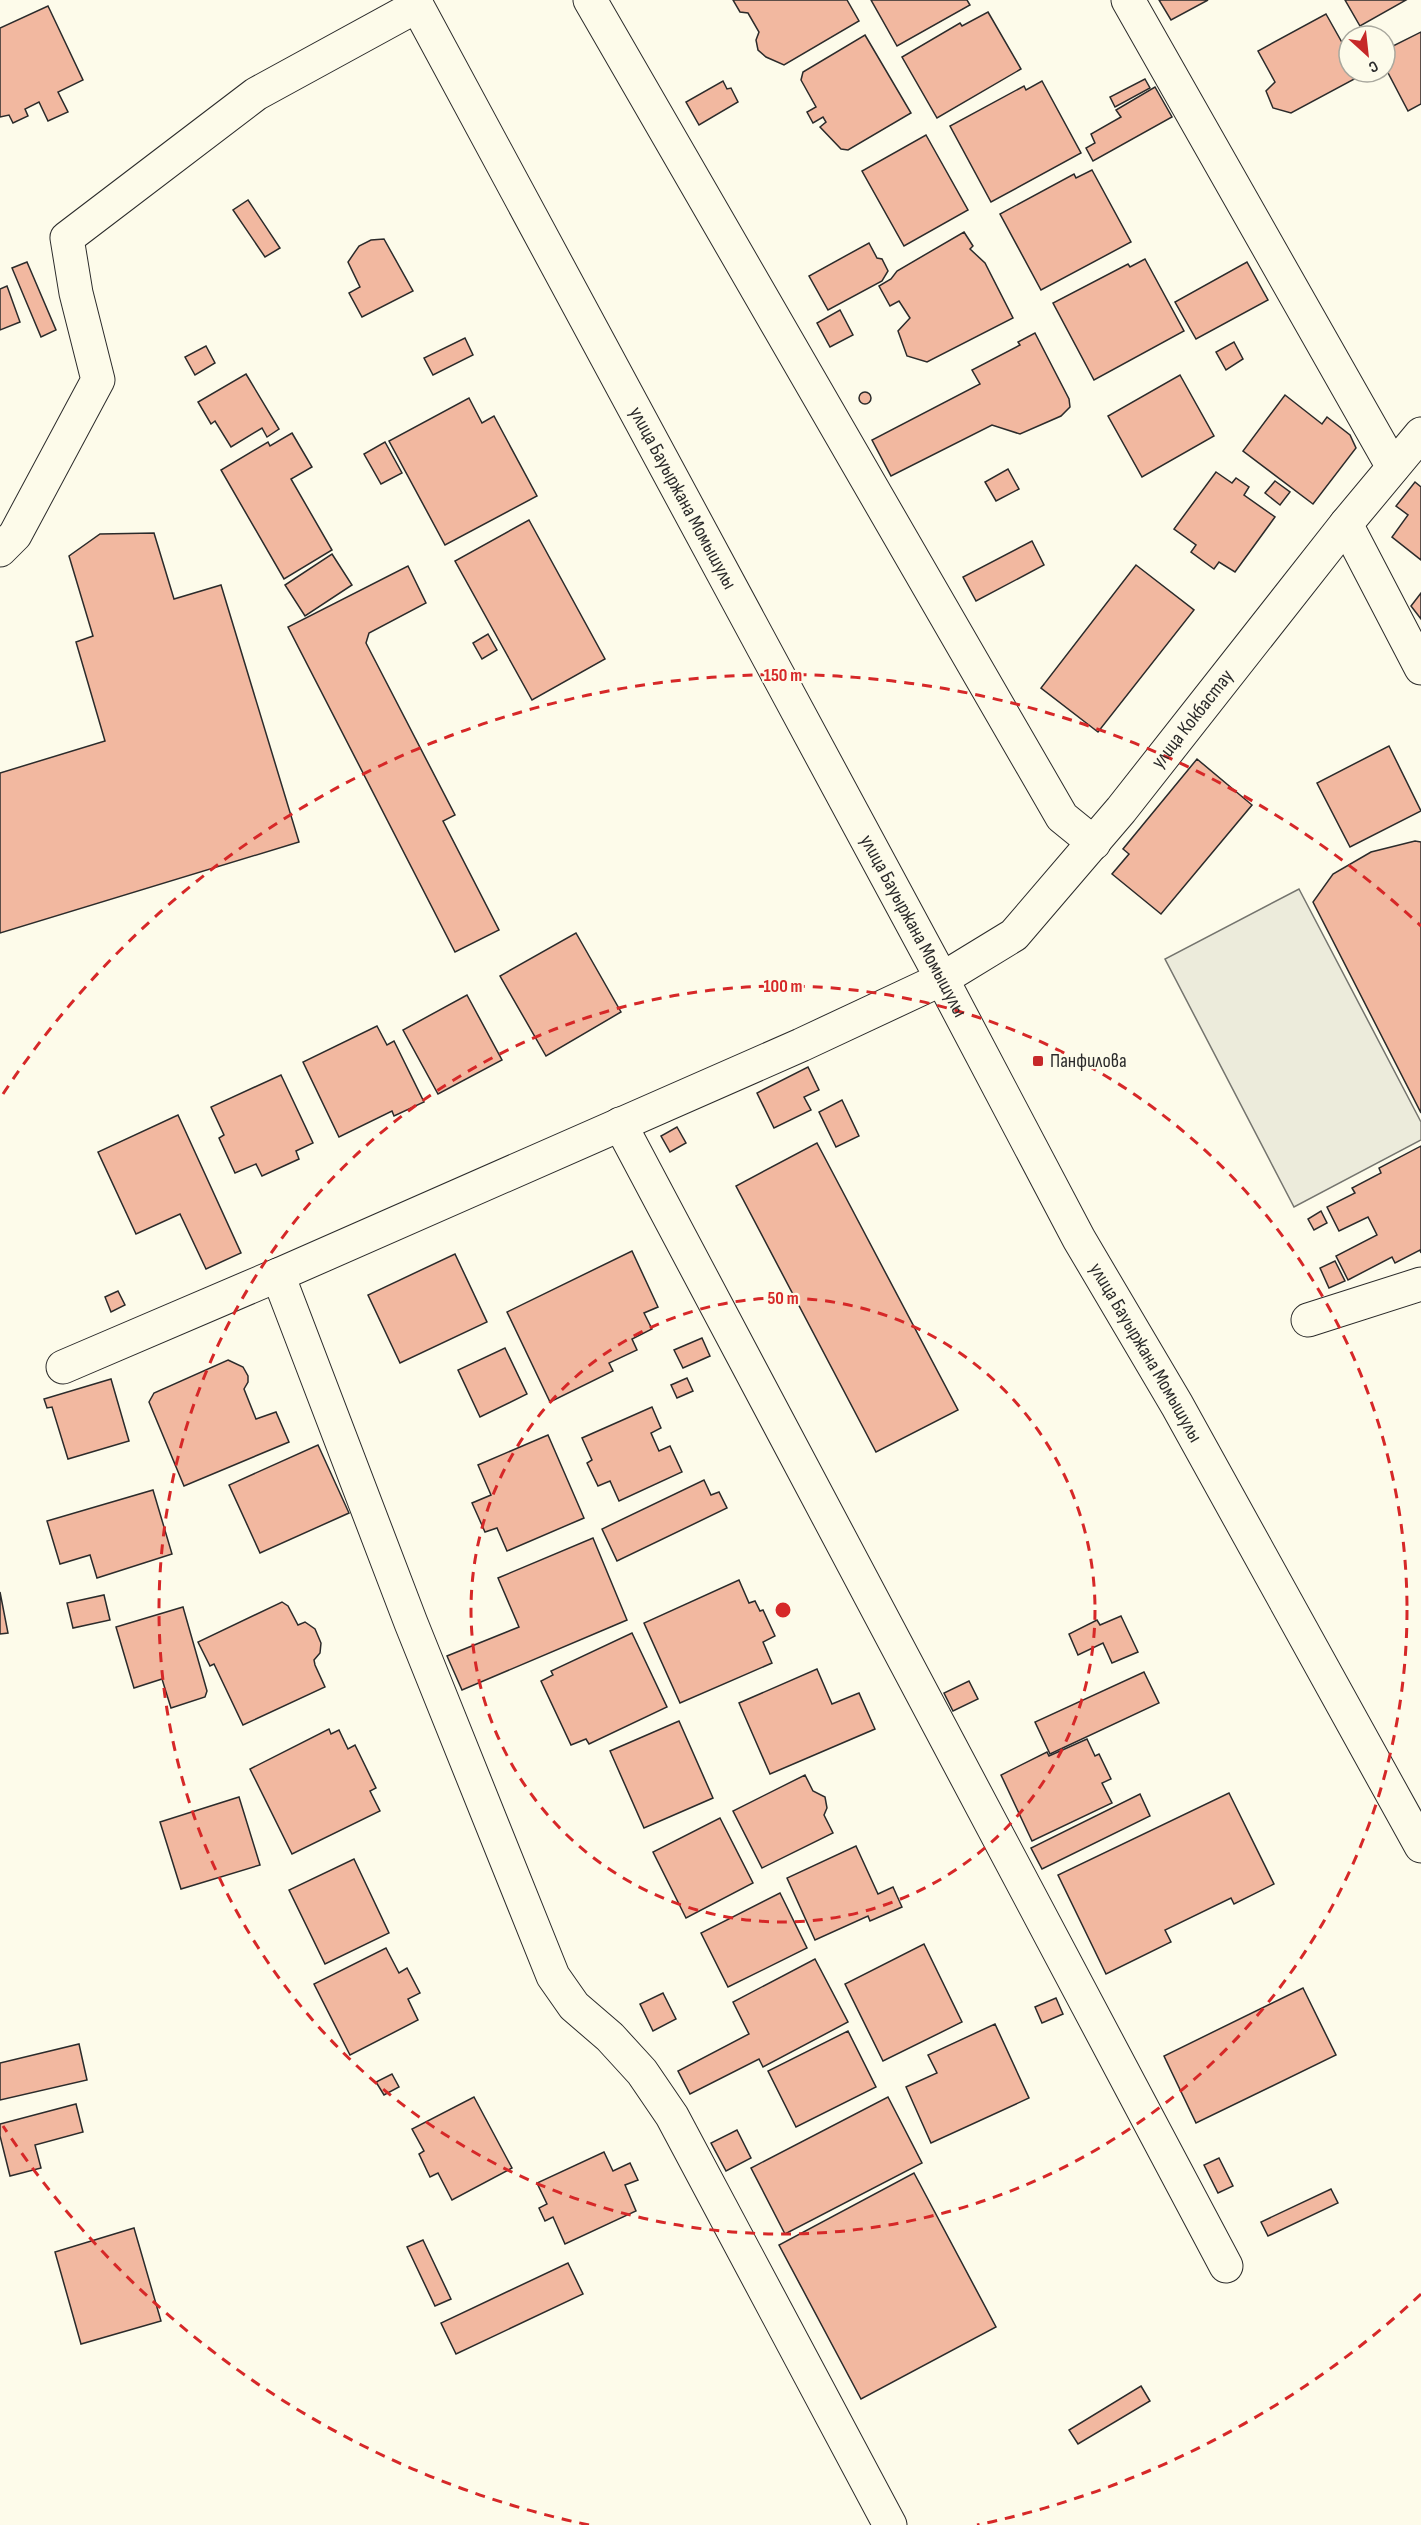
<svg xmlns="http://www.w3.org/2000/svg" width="1421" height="2525" font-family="'Sofia Sans Condensed',sans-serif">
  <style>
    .green { fill: #ecebdb; stroke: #74746e; stroke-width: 1.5 }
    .building { fill: #f2b8a0; stroke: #2b2b2b; stroke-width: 1.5 }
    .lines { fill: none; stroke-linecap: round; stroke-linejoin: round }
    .minor-casing { stroke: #2b2b2b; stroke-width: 35 }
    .minor { stroke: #fdfbea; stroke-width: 33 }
    .ring { fill: none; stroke: #d62828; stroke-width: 3; stroke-dasharray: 10 8 }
    .poi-dot { fill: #c62828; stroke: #fdfbea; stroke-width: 2 }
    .labels { text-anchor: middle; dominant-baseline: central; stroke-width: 4.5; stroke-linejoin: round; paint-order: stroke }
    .street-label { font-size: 20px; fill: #2b2b2b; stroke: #fdfbea }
    .poi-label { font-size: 20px; fill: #2b2b2b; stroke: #fdfbea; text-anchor: start }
    .centre { fill: #d62828; stroke: #fdfbea; stroke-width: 3 }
    .ring-label { font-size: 18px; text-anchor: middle; font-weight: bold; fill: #d62828; stroke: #fdfbea; stroke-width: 4.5; stroke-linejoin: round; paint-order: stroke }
  </style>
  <rect width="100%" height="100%" fill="#fdfbea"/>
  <polygon class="green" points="1299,889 1421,1122 1421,1140 1294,1207 1165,959"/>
  <g class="building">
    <polygon points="733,0 847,0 859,21 784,65 766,57 758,50 756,40 759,32 748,13 740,12"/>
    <polygon points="871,0 967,0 970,5 897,46"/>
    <polygon points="1159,0 1208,0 1171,20"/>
    <polygon points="1345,0 1406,0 1360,26"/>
    <polygon points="48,6 83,80 58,92 68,112 48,121 39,102 25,109 28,116 13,123 9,115 0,117 0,28"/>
    <polygon points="988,12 1021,69 937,118 902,57 960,23 962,26"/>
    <polygon points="1326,14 1349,55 1349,72 1358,72 1360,76 1291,113 1273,108 1266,91 1275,82 1258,51"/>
    <polygon points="1421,32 1421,104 1408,111 1385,67 1385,50"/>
    <polygon points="865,35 911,113 848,150 841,149 820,127 826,122 823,117 813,123 807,112 816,107 801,80 803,72"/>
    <polygon points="1145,79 1150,88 1115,107 1110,97"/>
    <polygon points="723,81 727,89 731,88 738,102 699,125 686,102"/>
    <polygon points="1042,81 1081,153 991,202 950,126 1024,86 1026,90"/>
    <polygon points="1155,87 1172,117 1093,161 1086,148 1095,143 1091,134 1121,117 1116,110"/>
    <polygon points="926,135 968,210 904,246 862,171"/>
    <polygon points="1092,170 1131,242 1041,290 1000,214 1074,174 1076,178"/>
    <polygon points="248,200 280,248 265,257 233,210"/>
    <polygon points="964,232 973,246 970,249 985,263 1013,318 927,362 907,356 898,331 910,318 899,301 890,306 879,286 891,279 897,271"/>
    <polygon points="384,239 413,291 362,317 349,293 360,287 348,262 359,246 371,240"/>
    <polygon points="869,243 877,258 882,259 888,271 882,281 828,310 809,276"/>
    <polygon points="1145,259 1184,331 1094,380 1053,303 1128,264 1130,267"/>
    <polygon points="27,262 56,330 41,337 12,268"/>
    <polygon points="1247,262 1268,300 1196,339 1175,302"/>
    <polygon points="7,286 20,322 0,330 0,289"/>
    <polygon points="840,310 853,335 830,347 817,323"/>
    <polygon points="1035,333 1069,399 1070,407 1061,416 1020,434 992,425 891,476 872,440 980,384 972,370 1020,345 1018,342"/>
    <polygon points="465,338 473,355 433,375 424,358"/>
    <polygon points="1234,342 1243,359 1226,370 1216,352"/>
    <polygon points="206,346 215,363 195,375 185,357"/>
    <polygon points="246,374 279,429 267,437 262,428 231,447 215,421 211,424 198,402"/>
    <polygon points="1180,375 1214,436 1142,477 1108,416"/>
    <circle cx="865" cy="398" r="6"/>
    <polygon points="1285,395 1322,424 1327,417 1350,435 1356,448 1313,504 1243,451"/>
    <polygon points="469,398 482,423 494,416 537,496 445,545 389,441"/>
    <polygon points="292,433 312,467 291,479 332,550 284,579 221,470 268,442 270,446"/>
    <polygon points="385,442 402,473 381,484 364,454"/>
    <polygon points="1008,469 1019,489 996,501 985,482"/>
    <polygon points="1216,472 1232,483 1236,478 1249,487 1244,495 1275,517 1235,572 1219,562 1214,569 1191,552 1196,545 1174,529"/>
    <polygon points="1275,481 1290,492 1280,505 1265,493"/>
    <polygon points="1415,482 1421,487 1421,560 1392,537 1408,515 1396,506"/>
    <polygon points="529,520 605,659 532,700 455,561"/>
    <polygon points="154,533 174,599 221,585 299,842 0,933 0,773 105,741 76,642 93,636 69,556 100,534"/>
    <polygon points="1032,541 1044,565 976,601 963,577"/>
    <polygon points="332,554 352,585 305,616 285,585"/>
    <polygon points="1136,565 1194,610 1098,732 1041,688"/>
    <polygon points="408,566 426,603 369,633 366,643 455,815 443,821 499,930 455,952 288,627"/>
    <polygon points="1421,593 1421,619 1411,606"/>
    <polygon points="488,634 497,650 482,659 473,643"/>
    <polygon points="1389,746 1421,811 1350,847 1317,783"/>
    <polygon points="1197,759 1252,805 1161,914 1112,874 1129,854 1123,849"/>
    <polygon points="1415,841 1421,842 1421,1113 1313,902 1333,874 1371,852"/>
    <polygon points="576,933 621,1012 546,1056 500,976"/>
    <polygon points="467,995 502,1060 438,1094 403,1030"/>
    <polygon points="377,1026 387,1045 394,1041 424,1102 394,1116 392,1111 339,1137 303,1062"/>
    <polygon points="808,1067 819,1090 804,1097 811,1110 774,1128 757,1093"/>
    <polygon points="281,1075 313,1143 296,1151 299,1159 262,1176 256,1164 235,1173 219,1138 224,1135 211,1107"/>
    <polygon points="842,1100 859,1136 836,1147 819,1112"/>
    <polygon points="178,1115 241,1253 206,1269 180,1214 136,1234 98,1152"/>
    <polygon points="677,1127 686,1143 670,1152 661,1136"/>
    <polygon points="817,1143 958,1410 876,1452 736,1186"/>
    <polygon points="1421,1146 1421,1253 1420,1250 1395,1263 1392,1257 1348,1280 1336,1256 1377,1235 1368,1217 1339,1231 1327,1207 1355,1193 1352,1188 1381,1173 1379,1168"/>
    <polygon points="1321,1211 1327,1223 1314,1230 1308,1219"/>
    <polygon points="632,1251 658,1307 644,1313 652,1329 632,1339 637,1350 609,1363 613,1371 550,1402 507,1312"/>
    <polygon points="455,1254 487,1322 400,1363 368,1295"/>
    <polygon points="1335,1261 1345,1281 1329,1288 1320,1268"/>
    <polygon points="118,1291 125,1305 111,1312 105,1297"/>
    <polygon points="702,1338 710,1356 683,1368 674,1350"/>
    <polygon points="505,1348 527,1394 480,1417 458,1370"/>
    <polygon points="228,1360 243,1367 248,1376 248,1382 244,1389 256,1419 276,1412 289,1442 184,1486 149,1402 154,1393"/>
    <polygon points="687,1378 693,1391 677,1398 671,1385"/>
    <polygon points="111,1379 129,1441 68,1459 52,1407 47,1408 44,1399"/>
    <polygon points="652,1407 661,1428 651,1433 659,1451 670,1446 682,1472 619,1501 610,1481 598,1486 587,1463 592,1460 582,1438"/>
    <polygon points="548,1435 584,1518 507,1551 497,1528 485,1532 472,1503 491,1495 478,1465"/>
    <polygon points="318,1445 349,1513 260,1553 229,1485"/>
    <polygon points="704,1480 711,1495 719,1492 727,1508 617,1561 602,1529"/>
    <polygon points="153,1490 172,1554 97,1578 90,1555 60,1564 47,1521"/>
    <polygon points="593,1538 627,1620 462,1690 447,1656 519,1627 498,1578"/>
    <polygon points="739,1580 749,1603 755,1601 760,1611 763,1610 775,1636 763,1642 772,1663 680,1703 644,1623"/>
    <polygon points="0,1592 8,1633 0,1634"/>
    <polygon points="104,1595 110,1620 73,1628 67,1603"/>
    <polygon points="282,1602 288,1606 298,1625 305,1622 315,1629 321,1643 320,1653 314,1660 315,1665 325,1687 243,1725 214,1664 210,1666 198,1642"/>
    <polygon points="183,1607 207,1691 205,1697 171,1708 162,1679 134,1688 116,1627"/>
    <polygon points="1121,1616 1138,1652 1112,1663 1103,1643 1078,1655 1069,1634 1097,1620 1100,1625"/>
    <polygon points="632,1633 667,1707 589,1744 586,1739 571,1745 541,1681 553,1675 551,1671"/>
    <polygon points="817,1669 832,1704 859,1693 875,1729 770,1774 739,1703"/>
    <polygon points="1144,1672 1159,1703 1050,1754 1035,1722"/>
    <polygon points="969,1681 978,1699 953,1711 944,1693"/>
    <polygon points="679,1721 713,1798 644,1828 610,1751"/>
    <polygon points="329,1729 331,1734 339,1730 348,1749 355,1745 376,1788 370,1791 380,1811 292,1854 250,1769"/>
    <polygon points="1087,1739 1095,1756 1099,1754 1111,1779 1102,1783 1112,1803 1032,1841 1001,1775 1047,1752 1049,1756"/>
    <polygon points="805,1775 813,1791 825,1797 827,1808 824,1815 833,1833 762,1868 733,1811"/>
    <polygon points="1229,1793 1274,1884 1234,1904 1231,1898 1165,1930 1171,1942 1106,1974 1058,1875"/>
    <polygon points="1140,1794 1150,1816 1042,1869 1031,1848"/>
    <polygon points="239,1797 260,1865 181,1889 160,1822"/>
    <polygon points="720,1818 753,1883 686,1918 653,1852"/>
    <polygon points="856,1846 878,1894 893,1887 902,1907 870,1921 868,1916 815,1940 787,1878"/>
    <polygon points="354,1859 389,1933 325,1964 289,1890"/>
    <polygon points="780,1893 807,1948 728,1987 701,1933"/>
    <polygon points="924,1944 962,2022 883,2061 845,1984"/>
    <polygon points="386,1948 399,1973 407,1968 420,1993 408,1999 418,2020 350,2055 314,1984"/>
    <polygon points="815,1959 848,2022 763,2067 759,2059 690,2094 678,2071 749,2034 733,2002"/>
    <polygon points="1303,1988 1336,2055 1196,2123 1164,2056"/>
    <polygon points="663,1993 676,2019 653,2031 640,2004"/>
    <polygon points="1056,1998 1063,2014 1042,2023 1035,2007"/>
    <polygon points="995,2024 1029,2098 931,2143 906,2087 937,2073 928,2055"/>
    <polygon points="848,2031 876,2087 796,2127 768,2071"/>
    <polygon points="79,2044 87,2080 0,2100 0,2063"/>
    <polygon points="392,2074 399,2087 384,2095 376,2082"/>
    <polygon points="474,2097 512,2168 452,2200 438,2173 430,2177 419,2154 424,2151 412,2129"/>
    <polygon points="888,2097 922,2163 785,2234 751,2168"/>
    <polygon points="76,2104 83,2132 35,2145 41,2168 10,2176 0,2136 0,2124"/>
    <polygon points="737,2130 751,2158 726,2171 711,2143"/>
    <polygon points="604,2152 613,2171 630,2163 638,2180 625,2185 636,2211 565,2244 553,2217 545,2221 539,2208 547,2204 537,2183"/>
    <polygon points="1219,2158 1233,2186 1218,2193 1204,2165"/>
    <polygon points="914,2173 996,2327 861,2399 779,2245"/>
    <polygon points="1331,2189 1338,2203 1268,2236 1261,2222"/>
    <polygon points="134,2228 161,2321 81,2344 55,2252"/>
    <polygon points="423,2240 451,2299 435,2306 407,2247"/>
    <polygon points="568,2263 583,2294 456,2354 441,2323"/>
    <polygon points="1141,2386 1150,2401 1078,2444 1069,2430"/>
  </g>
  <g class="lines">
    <g class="minor-casing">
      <g id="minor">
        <path id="s1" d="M414 0 942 979 1079 1239 1177 1405 1421 1846"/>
        <polyline points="590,0 1062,817 1094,843"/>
        <polyline points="1128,0 1393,467"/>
        <polyline points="1346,524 1421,668"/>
        <polyline points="0,550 15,535 98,380 76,293 67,238 256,94 417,6"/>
        <polyline points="620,1124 1226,2266"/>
        <polyline points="1308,1320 1421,1284"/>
        <polyline points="63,1367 278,1275"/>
        <path id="s2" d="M890 2525 672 2116 642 2072 610 2037 574 2006 553 1976 411 1623 278 1275 801 1045 942 979 1014 935 1121 810 1346 524 1421 434"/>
      </g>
    </g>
    <use href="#minor" class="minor"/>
  </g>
  <g class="ring">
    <circle cx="783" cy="1610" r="312"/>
    <circle cx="783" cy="1610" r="624"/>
    <path d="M1421 2294A935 935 0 0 1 977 2525M589 2525A935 935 0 0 1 3 2126M3 1094A935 935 0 0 1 1421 926"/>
  </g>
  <rect class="poi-dot" x="1032" y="1055" width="12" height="12" rx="3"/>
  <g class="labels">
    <g class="street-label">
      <text stroke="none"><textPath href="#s1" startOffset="566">улица Бауыржана Момышулы</textPath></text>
      <text stroke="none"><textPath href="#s2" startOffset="2493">улица Кокбастау</textPath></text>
      <text stroke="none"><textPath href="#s1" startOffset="1052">улица Бауыржана Момышулы</textPath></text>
      <text stroke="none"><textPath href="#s1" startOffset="1538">улица Бауыржана Момышулы</textPath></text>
    </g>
    <g class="poi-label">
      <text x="1050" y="1061">Панфилова</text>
    </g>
  </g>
  <circle cx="783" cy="1610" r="9" class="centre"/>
  <g class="ring-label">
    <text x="783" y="681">150 m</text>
    <text x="783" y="992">100 m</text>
    <text x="783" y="1304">50 m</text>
  </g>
  <g transform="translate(1367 54) rotate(153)"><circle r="28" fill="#fdfbea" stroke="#a9a89e" stroke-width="1.5"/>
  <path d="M0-4.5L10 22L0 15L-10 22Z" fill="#c62828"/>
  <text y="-9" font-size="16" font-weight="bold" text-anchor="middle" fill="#2b2b2b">С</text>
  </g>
</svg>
